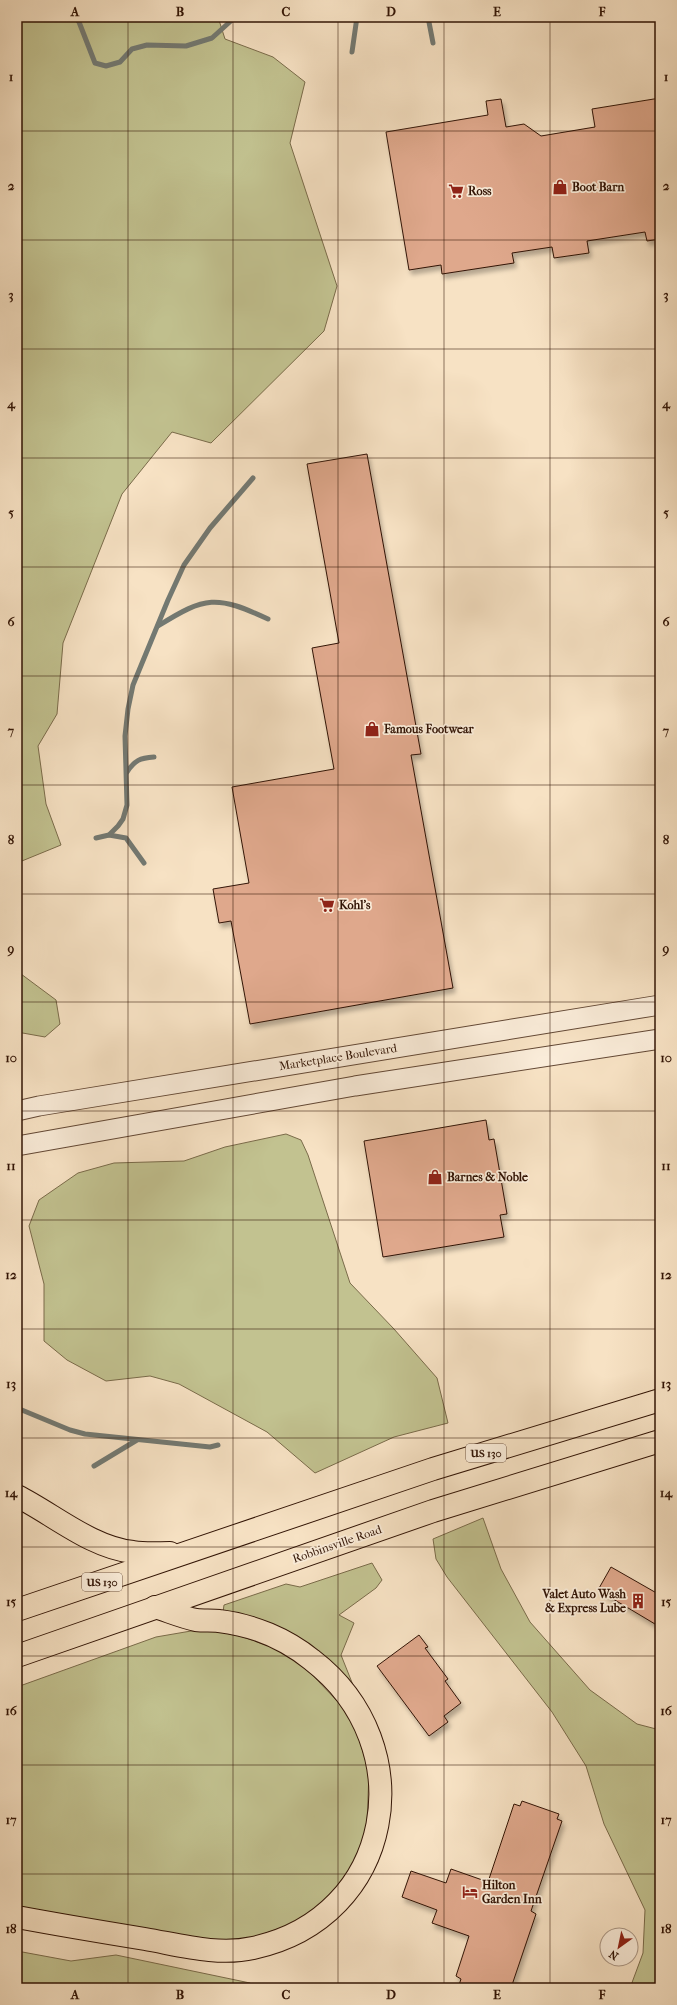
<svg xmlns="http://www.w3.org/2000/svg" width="677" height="2005" font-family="'IM FELL French Canon',serif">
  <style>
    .green { fill: #c2c290; stroke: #7a6b4a }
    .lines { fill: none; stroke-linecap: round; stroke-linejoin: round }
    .stream { stroke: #737972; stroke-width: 5 }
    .building { fill: #dfa88c; stroke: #321405; filter: url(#shadow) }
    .minor-casing { stroke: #634835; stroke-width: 21 }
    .trunk-casing { stroke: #321405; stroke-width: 24 }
    .minor { stroke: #faecd9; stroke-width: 19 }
    .trunk { stroke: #f7e2c4; stroke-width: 22 }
    .grid { fill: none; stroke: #321405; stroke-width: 1; stroke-opacity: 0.55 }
    .labels { text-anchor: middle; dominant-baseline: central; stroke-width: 3.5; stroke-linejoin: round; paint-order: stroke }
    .shield { fill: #faecd9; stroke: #6e5545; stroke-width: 1 }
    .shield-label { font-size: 11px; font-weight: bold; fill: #321405 }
    .poi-label { font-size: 12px; font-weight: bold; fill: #321405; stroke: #faecd9; text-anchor: start }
    .street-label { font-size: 12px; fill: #321405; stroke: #faecd9 }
    .neatline { fill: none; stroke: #321405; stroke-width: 1.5 }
    .grid-label { font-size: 13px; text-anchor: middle; font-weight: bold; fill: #321405 }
  </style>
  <defs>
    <filter id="shadow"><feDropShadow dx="2.5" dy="4.5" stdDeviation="2" flood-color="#0004"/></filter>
  </defs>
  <rect width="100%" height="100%" fill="#f7e2c4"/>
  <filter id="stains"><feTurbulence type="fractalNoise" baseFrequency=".005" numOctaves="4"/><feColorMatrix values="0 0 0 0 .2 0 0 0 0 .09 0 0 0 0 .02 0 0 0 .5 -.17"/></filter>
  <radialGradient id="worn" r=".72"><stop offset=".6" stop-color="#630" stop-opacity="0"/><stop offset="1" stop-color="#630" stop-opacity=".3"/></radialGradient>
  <g class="green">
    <polygon points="17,17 218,17 225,39 273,57 305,82 290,143 337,286 324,331 211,443 172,432 122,494 63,643 57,714 38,746 46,804 61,845 17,863"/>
    <polygon points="17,971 56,1000 60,1024 45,1037 17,1032"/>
    <polygon points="286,1134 301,1140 308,1155 350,1283 394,1329 437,1378 448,1423 394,1437 315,1473 267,1432 179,1384 150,1376 106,1381 67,1360 44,1341 44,1284 29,1226 39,1200 78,1173 114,1163 184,1161 225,1147"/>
    <polygon points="483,1518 501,1569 530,1622 590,1690 637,1724 660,1730 660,1988 630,1988 643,1953 645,1910 604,1824 586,1766 552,1712 447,1577 436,1559 433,1539"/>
    <polygon points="372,1563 382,1580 376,1588 339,1615 354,1623 341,1655 355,1690 223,1612 224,1605 286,1584 300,1587"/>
    <polygon points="191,1631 215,1631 240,1636 269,1646 299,1661 339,1703 354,1722 369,1772 367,1823 361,1849 348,1872 333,1892 313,1910 289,1925 246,1940 205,1940 17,1906 17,1687 156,1637"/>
    <polygon points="17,1951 71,1961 116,1955 250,1983 256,1988 17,1988"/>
  </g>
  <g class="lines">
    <g class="stream">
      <polyline points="75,17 79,22 95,63 106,66 120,62 132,49 147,45 186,46 212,38 233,19"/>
      <polyline points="428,17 433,43"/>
      <polyline points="352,52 357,17"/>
      <path d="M158 626C206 596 216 595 268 619"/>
      <path d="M127 772C135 760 140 758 154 757"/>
      <polyline points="109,835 126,838 144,863"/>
      <polyline points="96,838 109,835 118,826 123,819 127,805 125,736 128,709 133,685 168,600 184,565 210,528 253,478"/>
      <polyline points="17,1408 70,1430 85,1434 210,1447 218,1445"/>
      <polyline points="94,1466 137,1440"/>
    </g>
  </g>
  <g class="building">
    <polygon points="660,98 660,239 647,241 645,232 587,241 589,253 554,258 552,247 512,253 514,263 442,274 441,265 409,270 386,132 488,115 486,101 501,99 506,127 524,124 541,136 595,127 592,109"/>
    <polygon points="367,454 421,754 411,755 453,988 250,1024 231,921 219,923 213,889 249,883 232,787 334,769 312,648 339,643 307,464"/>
    <polygon points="486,1120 489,1140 494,1139 507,1214 500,1215 504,1237 383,1257 364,1141"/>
    <polygon points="611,1567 660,1595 660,1627 598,1590"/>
    <polygon points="419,1635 428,1647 425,1648 448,1679 445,1681 461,1703 444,1716 448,1722 429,1736 377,1666"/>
    <polygon points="522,1801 559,1814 557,1819 562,1821 531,1911 536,1914 511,1988 458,1988 461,1979 456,1976 469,1936 432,1923 437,1910 402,1897 411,1871 446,1883 451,1869 488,1882 514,1804 520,1806"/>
  </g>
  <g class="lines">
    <g class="minor-casing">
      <g id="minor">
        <polyline points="17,1111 39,1106 660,1005"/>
        <polyline points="17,1146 355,1086 660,1039"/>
      </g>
    </g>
    <g class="trunk-casing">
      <g id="trunk">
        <path d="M17 1496C53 1514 92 1548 133 1552 145 1554 158 1553 170 1553"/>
        <polyline points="17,1610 433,1469 660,1400"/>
        <polyline points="17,1656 433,1511 660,1441"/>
        <path d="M17 1917C60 1925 102 1932 145 1939 180 1945 218 1956 253 1948 394 1918 424 1746 312 1660 286 1639 253 1625 219 1621 212 1620 204 1621 196 1620 182 1617 168 1611 155 1607"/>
      </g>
    </g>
    <use href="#minor" class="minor"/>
    <use href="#trunk" class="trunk"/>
  </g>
  <path class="grid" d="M128 17V1988M233 17V1988M338 17V1988M444 17V1988M550 17V1988M17 131H660M17 240H660M17 349H660M17 458H660M17 567H660M17 676H660M17 785H660M17 894H660M17 1002H660M17 1111H660M17 1220H660M17 1329H660M17 1438H660M17 1547H660M17 1656H660M17 1765H660M17 1874H660"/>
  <defs>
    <g id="shop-bare" transform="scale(1.2)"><path d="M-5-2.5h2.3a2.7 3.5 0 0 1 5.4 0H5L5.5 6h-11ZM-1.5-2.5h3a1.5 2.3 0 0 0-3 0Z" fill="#8f2418" stroke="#faecd9" stroke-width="2.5" paint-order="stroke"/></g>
    <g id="supermarket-bare" transform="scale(1.2)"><path d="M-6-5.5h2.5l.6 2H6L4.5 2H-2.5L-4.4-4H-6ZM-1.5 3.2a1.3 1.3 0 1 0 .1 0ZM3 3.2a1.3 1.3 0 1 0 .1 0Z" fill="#8f2418" stroke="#faecd9" stroke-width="2.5" paint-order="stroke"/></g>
    <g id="building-bare" transform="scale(1.2)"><path d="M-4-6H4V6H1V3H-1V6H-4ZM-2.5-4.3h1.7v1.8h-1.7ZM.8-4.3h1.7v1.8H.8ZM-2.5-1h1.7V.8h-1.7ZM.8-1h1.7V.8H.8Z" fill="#8f2418" stroke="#faecd9" stroke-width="2.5" paint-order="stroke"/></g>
    <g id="hotel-bare" transform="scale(1.2)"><path d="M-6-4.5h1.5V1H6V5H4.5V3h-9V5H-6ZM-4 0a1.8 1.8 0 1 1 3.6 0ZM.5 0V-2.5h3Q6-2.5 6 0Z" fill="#8f2418" stroke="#faecd9" stroke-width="2.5" paint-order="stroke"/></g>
  </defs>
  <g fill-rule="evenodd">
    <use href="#shop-bare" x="560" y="187"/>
    <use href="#supermarket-bare" x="456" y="191"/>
    <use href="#shop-bare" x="372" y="729"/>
    <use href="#supermarket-bare" x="327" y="905"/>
    <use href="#shop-bare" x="435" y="1177"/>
    <use href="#building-bare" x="638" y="1601"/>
    <use href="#hotel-bare" x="470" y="1892"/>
  </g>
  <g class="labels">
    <g class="shield">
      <rect x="466" y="1444" width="40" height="18" rx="3"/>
      <rect x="82" y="1573" width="40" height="18" rx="3"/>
    </g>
    <g class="shield-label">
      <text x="486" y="1453">US 130</text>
      <text x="102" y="1582">US 130</text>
    </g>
    <g class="poi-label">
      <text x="572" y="187">Boot Barn</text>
      <text x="468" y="191">Ross</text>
      <text x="384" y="729">Famous Footwear</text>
      <text x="339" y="905">Kohl's</text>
      <text x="447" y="1177">Barnes &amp; Noble</text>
      <text x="626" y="1594" text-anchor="end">Valet Auto Wash<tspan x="626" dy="14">&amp; Express Lube</tspan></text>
      <text x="482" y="1885">Hilton<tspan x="482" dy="14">Garden Inn</tspan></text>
    </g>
    <g class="street-label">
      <text transform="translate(338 1057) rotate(-9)">Marketplace Boulevard</text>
      <text transform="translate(337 1544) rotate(-19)">Robbinsville Road</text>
    </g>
  </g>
  <rect width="677" height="2005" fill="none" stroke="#f7e2c4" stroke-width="44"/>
  <g transform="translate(619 1947) rotate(213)"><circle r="19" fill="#faecd9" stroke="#aa9684"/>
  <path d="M0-3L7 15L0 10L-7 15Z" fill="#8f2418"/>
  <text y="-6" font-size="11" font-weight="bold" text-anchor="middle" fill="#321405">N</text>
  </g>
  <rect x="22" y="22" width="633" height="1961" class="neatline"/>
  <g class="grid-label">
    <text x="75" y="16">A</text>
    <text x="180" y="16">B</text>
    <text x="286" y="16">C</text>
    <text x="391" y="16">D</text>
    <text x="497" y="16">E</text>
    <text x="602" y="16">F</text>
    <text x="11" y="81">1</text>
    <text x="666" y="81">1</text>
    <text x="11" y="190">2</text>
    <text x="666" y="190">2</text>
    <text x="11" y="299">3</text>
    <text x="666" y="299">3</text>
    <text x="11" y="408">4</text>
    <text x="666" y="408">4</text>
    <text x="11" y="517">5</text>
    <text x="666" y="517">5</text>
    <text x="11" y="626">6</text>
    <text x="666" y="626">6</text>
    <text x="11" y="735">7</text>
    <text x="666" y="735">7</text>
    <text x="11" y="844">8</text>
    <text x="666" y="844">8</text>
    <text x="11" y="953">9</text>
    <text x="666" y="953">9</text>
    <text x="11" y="1062">10</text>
    <text x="666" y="1062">10</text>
    <text x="11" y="1170">11</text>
    <text x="666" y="1170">11</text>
    <text x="11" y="1279">12</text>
    <text x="666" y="1279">12</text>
    <text x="11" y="1388">13</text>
    <text x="666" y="1388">13</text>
    <text x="11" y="1497">14</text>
    <text x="666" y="1497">14</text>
    <text x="11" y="1606">15</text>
    <text x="666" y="1606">15</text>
    <text x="11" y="1715">16</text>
    <text x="666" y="1715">16</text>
    <text x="11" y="1824">17</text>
    <text x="666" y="1824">17</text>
    <text x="11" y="1933">18</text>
    <text x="666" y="1933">18</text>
    <text x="75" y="1999">A</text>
    <text x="180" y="1999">B</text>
    <text x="286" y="1999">C</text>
    <text x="391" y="1999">D</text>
    <text x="497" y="1999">E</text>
    <text x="602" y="1999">F</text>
  </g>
  <rect width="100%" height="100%" filter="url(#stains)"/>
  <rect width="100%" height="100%" fill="url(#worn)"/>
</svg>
